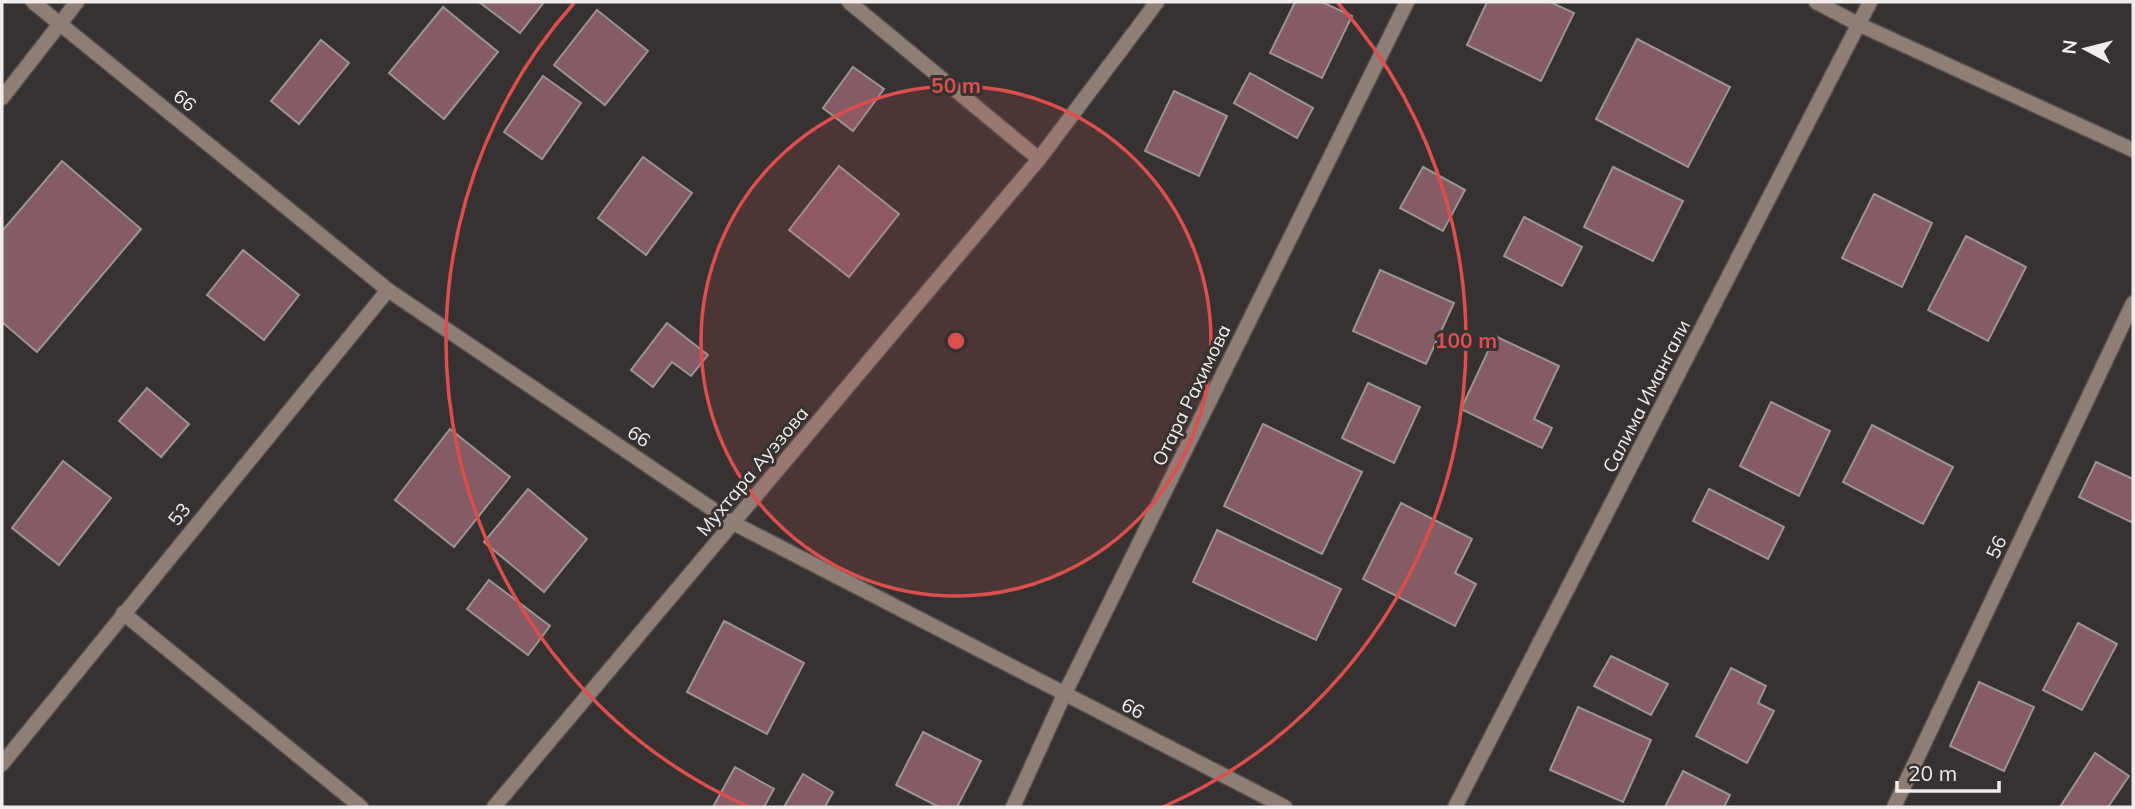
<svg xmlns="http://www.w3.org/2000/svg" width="2135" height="809" font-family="Mulish,sans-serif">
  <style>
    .building { fill: #855b65; stroke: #9a9495; stroke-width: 2 }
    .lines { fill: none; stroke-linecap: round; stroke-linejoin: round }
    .minor-casing { stroke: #55504f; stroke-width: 17 }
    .minor { stroke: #8f7e75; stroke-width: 14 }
    .ring { fill: none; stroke: #db4f4f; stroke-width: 3.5 }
    .labels { text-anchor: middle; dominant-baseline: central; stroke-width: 6; stroke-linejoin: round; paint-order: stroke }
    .street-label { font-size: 19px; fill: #f1eded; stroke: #373231 }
    .centre { fill: #db4f4f; stroke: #373231; stroke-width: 3.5 }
    .ring-label { font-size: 21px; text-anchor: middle; font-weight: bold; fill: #db4f4f; stroke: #373231; stroke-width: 6; stroke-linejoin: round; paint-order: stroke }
  </style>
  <rect width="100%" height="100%" fill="#373231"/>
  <g class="building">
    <polygon points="479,2 544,2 520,33"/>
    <polygon points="1295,2 1322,2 1352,16 1322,78 1270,53"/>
    <polygon points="1487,2 1550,2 1574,13 1541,81 1467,45"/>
    <polygon points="443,7 498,52 444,119 389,73"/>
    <polygon points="597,10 648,51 605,105 554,65"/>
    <polygon points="1637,39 1730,87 1688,167 1596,119"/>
    <polygon points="321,40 349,63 299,124 271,101"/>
    <polygon points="853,67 884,89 853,131 823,108"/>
    <polygon points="1250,73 1313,108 1297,138 1234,103"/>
    <polygon points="543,76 581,103 542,159 504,132"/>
    <polygon points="1174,91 1227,116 1199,176 1145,151"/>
    <polygon points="643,157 692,193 646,255 598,218"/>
    <polygon points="62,161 141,229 37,352 2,322 2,231"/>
    <polygon points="839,166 899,214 849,277 789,230"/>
    <polygon points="1423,167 1465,190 1443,231 1400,208"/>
    <polygon points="1613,167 1683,201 1653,261 1584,227"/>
    <polygon points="1874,194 1932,223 1902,287 1842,258"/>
    <polygon points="1524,217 1582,247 1562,286 1504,256"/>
    <polygon points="1966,236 2026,267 1988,341 1928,310"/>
    <polygon points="243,250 299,295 264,340 207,295"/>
    <polygon points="1380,270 1454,303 1426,364 1353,331"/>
    <polygon points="667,323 708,355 691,376 672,362 653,387 631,370"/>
    <polygon points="1495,336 1559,366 1534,419 1552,428 1542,448 1461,409"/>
    <polygon points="1368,383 1420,407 1394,463 1342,438"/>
    <polygon points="147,388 189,424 161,457 119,421"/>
    <polygon points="1771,402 1830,431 1799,496 1740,466"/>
    <polygon points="1263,424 1362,472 1322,554 1224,506"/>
    <polygon points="1872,425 1953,467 1923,524 1843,482"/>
    <polygon points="450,429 510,477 454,547 395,500"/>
    <polygon points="63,461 111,498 59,565 12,528"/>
    <polygon points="2096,462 2133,479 2133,523 2079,497"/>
    <polygon points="528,489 587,539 544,592 484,542"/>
    <polygon points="1709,489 1784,527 1768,559 1693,521"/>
    <polygon points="1401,503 1472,539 1455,573 1476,584 1455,626 1363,579"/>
    <polygon points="1217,530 1341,589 1316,640 1193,582"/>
    <polygon points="489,580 550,626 528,655 467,609"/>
    <polygon points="724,621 804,663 767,734 687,692"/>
    <polygon points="2078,623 2117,644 2082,710 2043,690"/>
    <polygon points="1611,656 1668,684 1651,715 1594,686"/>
    <polygon points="1731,668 1766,686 1758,703 1774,711 1747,763 1696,736"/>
    <polygon points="1979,682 2034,707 2004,771 1950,746"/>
    <polygon points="1578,707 1651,740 1623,802 1550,770"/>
    <polygon points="923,732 981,761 957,807 939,807 896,785"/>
    <polygon points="2095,753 2129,776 2108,807 2060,807"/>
    <polygon points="735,767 774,789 764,807 713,807"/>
    <polygon points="1683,771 1730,795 1724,807 1665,807"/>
    <polygon points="803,774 833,792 825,807 784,807"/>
  </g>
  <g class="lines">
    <g class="minor-casing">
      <g id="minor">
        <polyline points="33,2 388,290 733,523 1285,807"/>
        <polyline points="849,2 1039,159"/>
        <polyline points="1816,2 1858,24 2133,150"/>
        <polyline points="2,98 77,2"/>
        <polyline points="123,613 361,807"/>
        <polyline points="2,764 388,290"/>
        <polyline points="494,807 1039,159 1157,2"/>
        <polyline points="1013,807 1064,695 1407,2"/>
        <polyline points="1455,807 1870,2"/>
        <polyline points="1894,807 2133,303"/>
      </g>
    </g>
    <use href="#minor" class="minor"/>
  </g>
  <circle cx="956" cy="341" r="255" fill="#db4f4f" fill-opacity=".12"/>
  <g class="ring">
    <circle cx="956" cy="341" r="255"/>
    <path d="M749 807A510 510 0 0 1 574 3M1338 3A510 510 0 0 1 1163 807"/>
  </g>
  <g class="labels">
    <g class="street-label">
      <text transform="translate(185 100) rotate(39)">66</text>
      <text transform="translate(1191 395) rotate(-64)">Отара Рахимова</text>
      <text transform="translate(1646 396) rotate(-63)">Салима Имангали</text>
      <text transform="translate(639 436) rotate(34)">66</text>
      <text transform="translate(752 471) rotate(-50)">Мухтара Ауэзова</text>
      <text transform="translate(179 514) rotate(-51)">53</text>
      <text transform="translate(1996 547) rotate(-65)">56</text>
      <text transform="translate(1133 708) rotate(27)">66</text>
    </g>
  </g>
  <circle cx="956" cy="341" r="10" class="centre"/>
  <g class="ring-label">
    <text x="956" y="93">50 m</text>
    <text x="1466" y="348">100 m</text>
  </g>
  <rect width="2135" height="809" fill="none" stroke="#f1eded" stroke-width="7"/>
  <g transform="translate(2086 49) rotate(277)" stroke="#373231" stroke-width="5" paint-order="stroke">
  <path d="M0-5L12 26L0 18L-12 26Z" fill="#f1eded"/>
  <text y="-10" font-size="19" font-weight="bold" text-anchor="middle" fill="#f1eded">N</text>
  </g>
  <path d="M1897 781v10h102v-10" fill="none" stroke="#f1eded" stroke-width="3.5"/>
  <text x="1908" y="781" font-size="21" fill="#f1eded" stroke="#373231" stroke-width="5" paint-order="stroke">20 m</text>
</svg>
